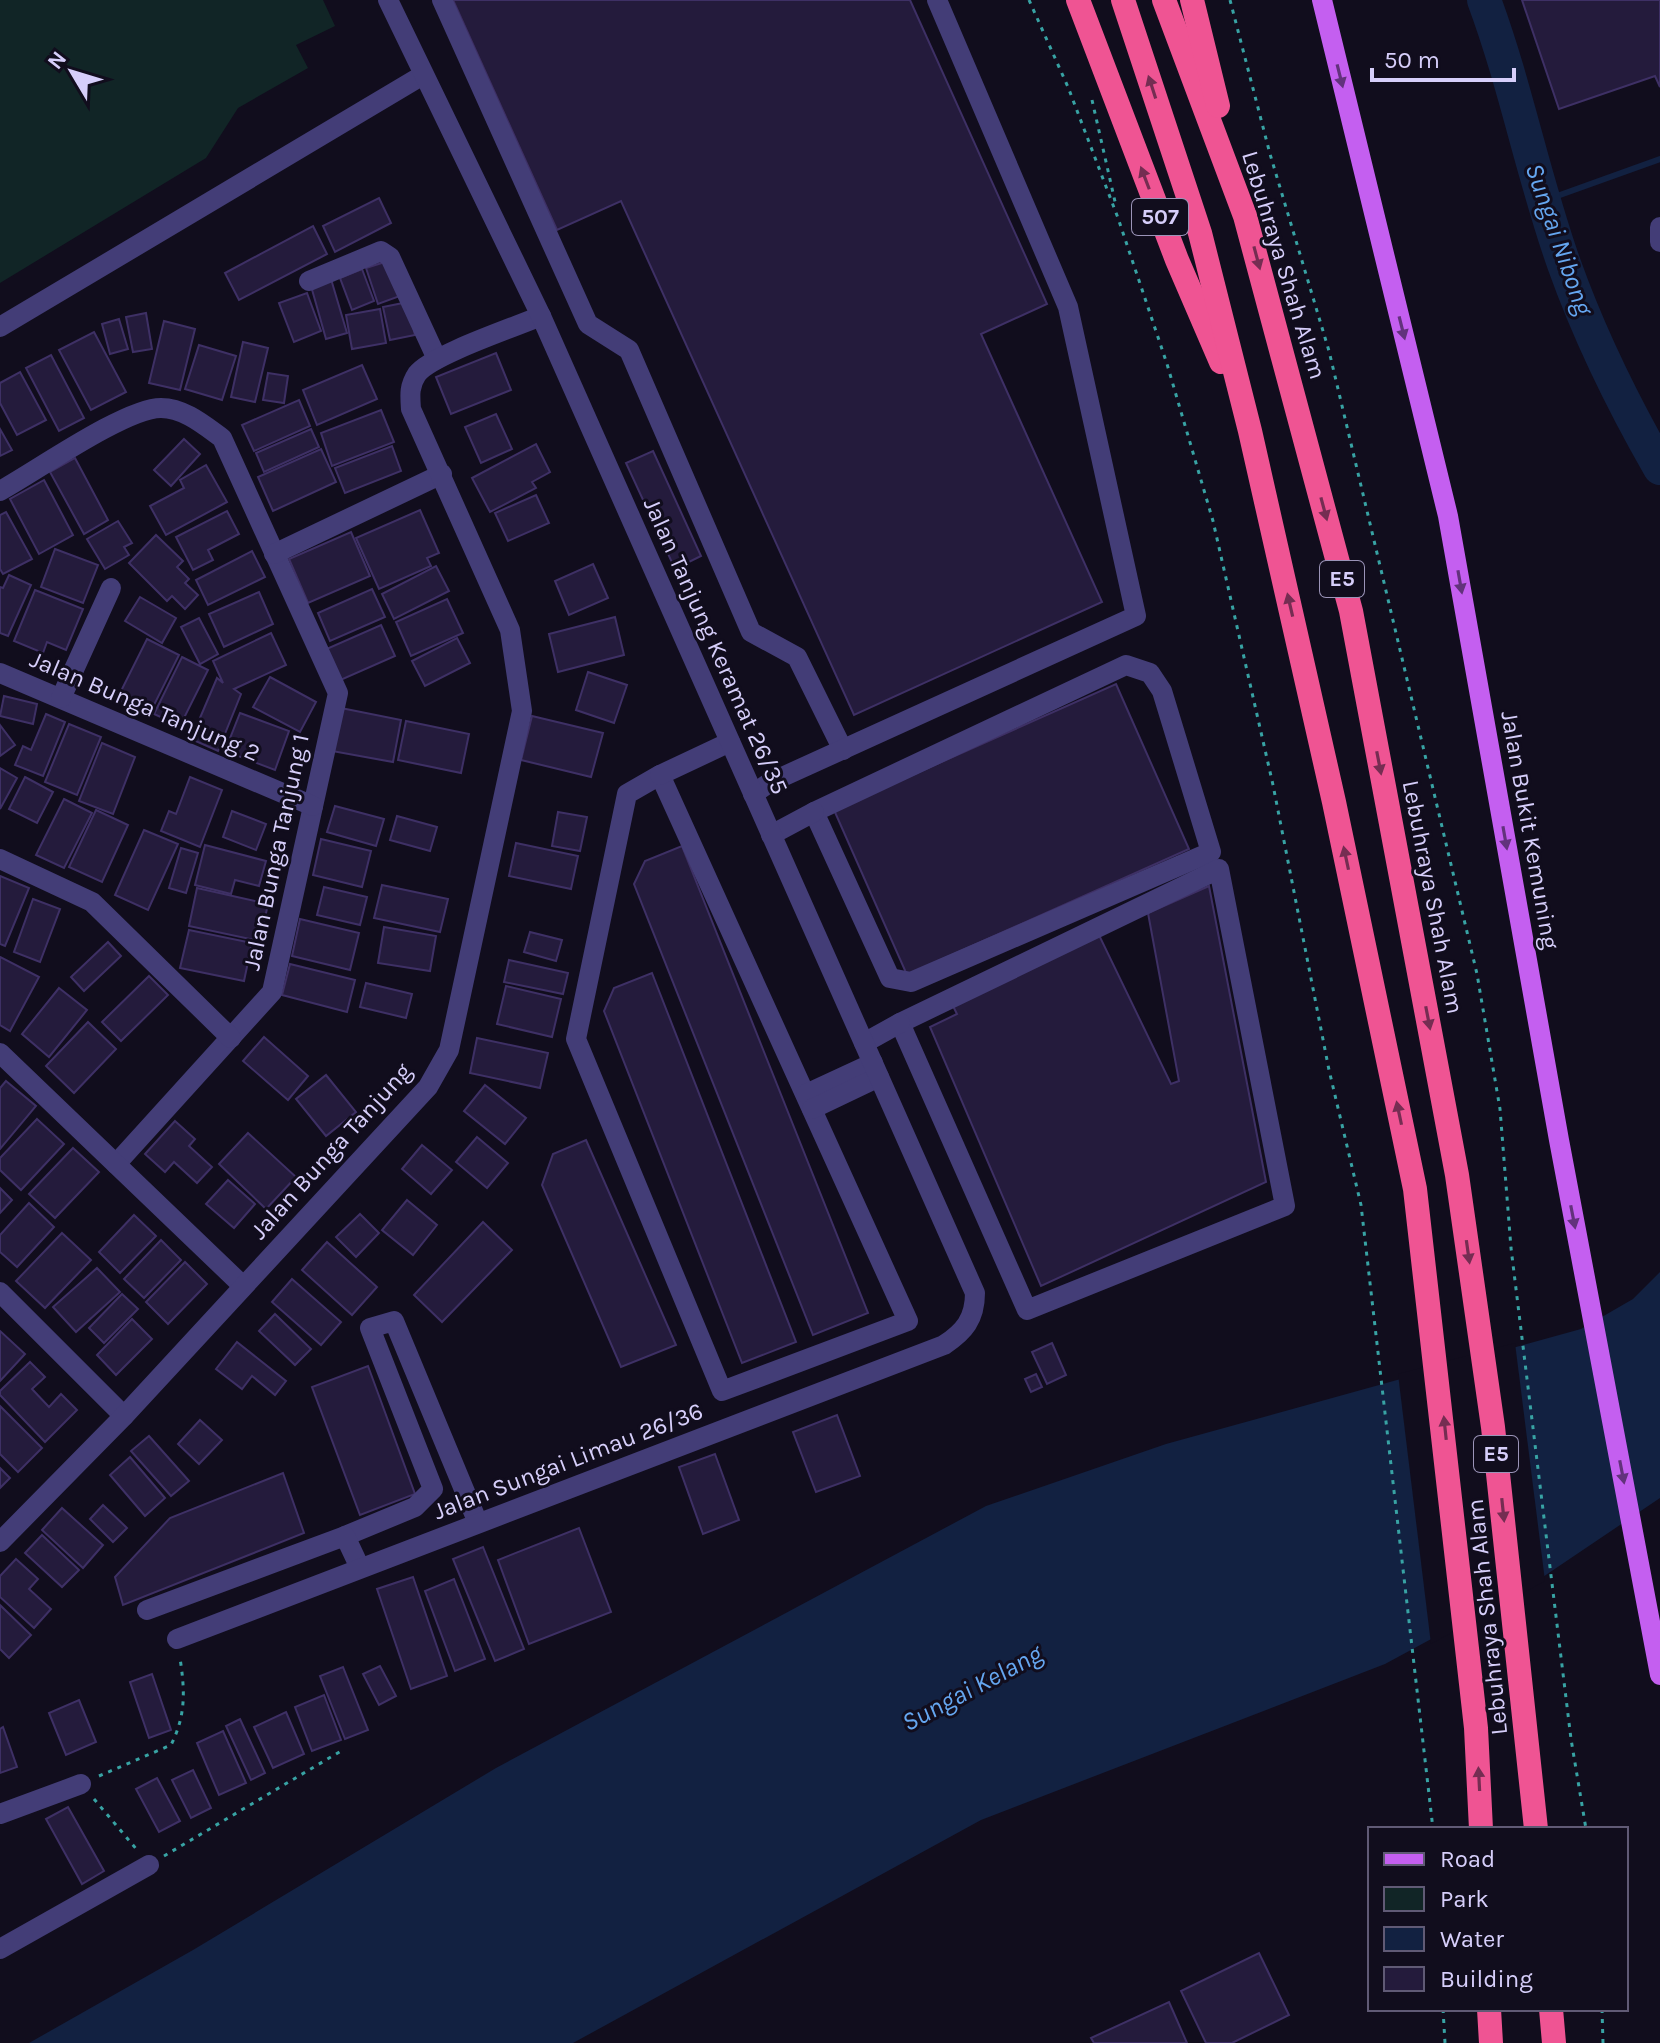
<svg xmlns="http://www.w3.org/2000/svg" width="1660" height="2043" font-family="Karla,sans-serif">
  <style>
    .green { fill: #112526 }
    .water { fill: #122141 }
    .pier { fill: #110d1d }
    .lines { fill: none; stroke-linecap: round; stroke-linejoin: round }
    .stream { stroke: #122141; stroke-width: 6 }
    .river { stroke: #122141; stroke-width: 34 }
    .building { fill: #241b3c; stroke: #3e3065; stroke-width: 2 }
    .path { stroke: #38a3a4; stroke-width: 3; stroke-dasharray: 4 6; stroke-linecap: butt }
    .minor { stroke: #433d77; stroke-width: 20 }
    .major { stroke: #c45ff0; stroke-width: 20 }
    .highway { stroke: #ef5493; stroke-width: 24 }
    .oneway { fill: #62327c }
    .oneway2 { fill: #752d52 }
    .labels { text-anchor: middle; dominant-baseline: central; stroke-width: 6; stroke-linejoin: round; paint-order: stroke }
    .shield { fill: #110d1d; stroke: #9b94b8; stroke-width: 2 }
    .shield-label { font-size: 22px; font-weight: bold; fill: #d6cefa }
    .street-label { font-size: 24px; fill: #d6cefa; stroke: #110d1d }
    .water-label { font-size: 26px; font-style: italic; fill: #65a6f0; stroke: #110d1d }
  </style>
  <rect width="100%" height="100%" fill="#110d1d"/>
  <polygon class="green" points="0,0 323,0 335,26 296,45 308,68 238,108 206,158 0,283"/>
  <polygon class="water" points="1660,1272 1660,1498 1531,1585 1385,1664 981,1820 573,2043 29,2043 193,1950 496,1768 986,1506 1166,1444 1581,1329 1633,1299"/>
  <polygon class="pier" points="1515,1343 1545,1581 1431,1644 1398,1374"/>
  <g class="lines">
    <polyline class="stream" points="1546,200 1660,159"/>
    <path class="river" d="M1484 0C1516 86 1533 177 1564 264 1590 337 1621 400 1660 468"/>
  </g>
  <g class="building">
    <polygon points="453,0 910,0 1047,304 981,334 1102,602 854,715 621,201 557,230"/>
    <polygon points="1522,0 1660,0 1660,87 1655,76 1559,109"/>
    <polygon points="379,198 391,223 335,252 323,226"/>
    <polygon points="313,226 327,254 239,300 225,273"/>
    <polygon points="388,261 400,296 378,304 366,268"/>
    <polygon points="362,269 374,301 352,310 340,278"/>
    <polygon points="331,279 347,333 326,339 311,286"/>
    <polygon points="307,293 321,331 294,342 279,303"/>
    <polygon points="408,302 415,335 390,340 383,307"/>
    <polygon points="380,309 386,343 352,349 346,315"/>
    <polygon points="146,313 152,349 133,352 126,317"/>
    <polygon points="119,319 128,349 110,354 102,324"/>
    <polygon points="164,321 195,329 180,390 149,383"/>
    <polygon points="94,332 126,392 91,410 59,350"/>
    <polygon points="243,342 268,348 255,402 231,397"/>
    <polygon points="199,345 236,356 222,400 185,389"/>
    <polygon points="496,353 511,390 451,414 436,377"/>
    <polygon points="51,355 84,418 59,431 26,368"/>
    <polygon points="362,365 377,399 317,425 303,390"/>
    <polygon points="20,372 46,420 17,435 0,403 0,383"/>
    <polygon points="268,373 288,376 284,403 263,400"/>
    <polygon points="299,400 310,426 254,451 242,425"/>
    <polygon points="381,410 394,442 332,466 321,433"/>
    <polygon points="496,414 512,449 481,463 465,427"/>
    <polygon points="0,429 12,450 0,456"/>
    <polygon points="311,429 319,447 264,472 256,453"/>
    <polygon points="184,439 200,454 171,486 154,470"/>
    <polygon points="536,444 550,472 532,482 536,488 490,512 472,478"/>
    <polygon points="392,446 401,471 345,493 335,468"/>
    <polygon points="321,449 336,482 273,511 258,477"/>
    <polygon points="653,451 701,556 675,569 626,463"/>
    <polygon points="75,458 108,520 84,534 50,472"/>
    <polygon points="206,465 227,502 166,535 150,506 184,488 180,480"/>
    <polygon points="44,480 73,535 39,554 10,499"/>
    <polygon points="536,495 549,523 508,541 495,513"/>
    <polygon points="420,510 439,553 427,558 431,566 379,589 356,538"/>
    <polygon points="227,511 239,534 208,550 213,560 193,570 176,537"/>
    <polygon points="6,512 32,559 3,574 0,569 0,515"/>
    <polygon points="118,521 132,543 124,547 129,555 105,569 87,539"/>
    <polygon points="351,532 370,576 308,603 289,559"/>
    <polygon points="156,535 183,561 177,567 189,579 185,583 198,595 185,609 172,596 167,601 129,563"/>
    <polygon points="55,549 98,565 83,603 41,587"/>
    <polygon points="252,551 265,577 208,605 196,580"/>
    <polygon points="593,564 608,598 569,615 555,581"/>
    <polygon points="436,566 449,591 394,619 382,594"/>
    <polygon points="9,575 31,585 8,636 0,633 0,587 3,588"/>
    <polygon points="372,589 385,617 330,641 318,613"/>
    <polygon points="35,590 83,609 66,650 47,642 43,653 14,641"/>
    <polygon points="259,592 273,624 224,647 209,614"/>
    <polygon points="140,597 176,618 162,643 125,621"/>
    <polygon points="447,599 463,633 411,656 396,622"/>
    <polygon points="615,617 624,655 558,672 549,634"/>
    <polygon points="199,618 218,654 200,664 181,627"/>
    <polygon points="381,625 395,656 336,682 322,651"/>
    <polygon points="271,633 286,665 234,689 241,694 218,751 191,739 217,678 223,683 213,661"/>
    <polygon points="457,638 470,663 425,686 412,661"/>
    <polygon points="147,639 179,655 149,715 117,699"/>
    <polygon points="182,657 208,670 180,726 154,714"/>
    <polygon points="588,672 627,685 614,723 576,710"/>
    <polygon points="270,677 316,702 300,732 253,707"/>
    <polygon points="1116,684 1189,849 907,975 834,810"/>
    <polygon points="4,696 37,704 33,724 0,716"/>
    <polygon points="341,708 401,720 393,762 332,751"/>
    <polygon points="240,713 289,731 275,770 225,751"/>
    <polygon points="46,714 65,722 43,776 15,765 23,746 31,750"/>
    <polygon points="532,716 603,733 591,777 521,760"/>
    <polygon points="406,721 469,734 461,773 398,760"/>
    <polygon points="69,724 101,737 77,795 45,782"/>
    <polygon points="0,725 15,745 0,756"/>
    <polygon points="102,743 135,757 113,814 79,801"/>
    <polygon points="0,768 17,778 0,809"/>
    <polygon points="25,777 53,792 37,823 9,809"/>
    <polygon points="190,777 222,790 200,847 161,831 169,811 176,814"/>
    <polygon points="64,799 92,813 64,868 36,855"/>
    <polygon points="335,806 384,819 376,846 327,832"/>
    <polygon points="96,810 128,825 102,882 69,867"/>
    <polygon points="232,811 266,824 256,850 223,837"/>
    <polygon points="558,812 587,817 580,851 552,846"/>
    <polygon points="397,816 437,827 430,851 390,840"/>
    <polygon points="144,830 178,844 148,910 115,895"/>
    <polygon points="321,839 371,851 362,887 313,875"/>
    <polygon points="516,843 578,856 571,889 509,876"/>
    <polygon points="205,845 266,861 259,886 235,880 231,894 195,885"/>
    <polygon points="682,846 868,1313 813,1335 634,884 645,861"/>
    <polygon points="181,848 198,853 186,893 169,888"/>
    <polygon points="0,876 29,888 5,946 0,944"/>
    <polygon points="382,885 448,899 440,932 374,918"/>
    <polygon points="1209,886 1266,1182 1041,1286 930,1027 957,1014 951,1002 1099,935 1171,1084 1179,1081 1148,913"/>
    <polygon points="324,887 367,897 360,925 317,915"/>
    <polygon points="197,888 268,904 260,941 189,926"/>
    <polygon points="33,899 60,909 40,962 14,952"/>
    <polygon points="300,919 359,933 350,970 292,956"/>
    <polygon points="384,927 436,936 430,971 378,963"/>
    <polygon points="189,930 252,943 244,981 180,968"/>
    <polygon points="530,932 562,940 556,961 524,952"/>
    <polygon points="108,942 121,956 84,991 71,977"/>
    <polygon points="0,957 39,977 10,1031 0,1025"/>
    <polygon points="509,960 568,973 563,994 504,982"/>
    <polygon points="290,964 355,980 347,1012 282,995"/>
    <polygon points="652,973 796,1342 742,1363 604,1011 614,988"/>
    <polygon points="149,976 168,995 121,1041 102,1022"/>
    <polygon points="366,983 412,994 406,1018 360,1007"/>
    <polygon points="506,986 561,999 552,1037 497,1024"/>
    <polygon points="59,988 87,1010 49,1057 22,1034"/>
    <polygon points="88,1022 116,1049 74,1093 46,1066"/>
    <polygon points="264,1037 308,1076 288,1100 243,1061"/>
    <polygon points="477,1038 548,1053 540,1088 470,1073"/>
    <polygon points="326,1075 356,1112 326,1136 296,1099"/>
    <polygon points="6,1081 36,1106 0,1149 0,1088"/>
    <polygon points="485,1085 526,1118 505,1144 464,1111"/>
    <polygon points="37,1119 64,1144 21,1190 0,1170 0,1158"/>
    <polygon points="175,1121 195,1139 189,1146 212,1167 197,1183 174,1162 165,1172 145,1154"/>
    <polygon points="248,1133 296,1177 266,1209 219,1164"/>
    <polygon points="477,1137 508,1163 487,1188 456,1162"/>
    <polygon points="586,1140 676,1345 621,1367 542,1185 553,1154"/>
    <polygon points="422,1145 452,1170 431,1194 402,1169"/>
    <polygon points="73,1148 99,1172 55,1218 29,1194"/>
    <polygon points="228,1180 255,1204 234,1228 206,1204"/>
    <polygon points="0,1188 12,1200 0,1213"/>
    <polygon points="407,1200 437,1225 413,1255 382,1230"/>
    <polygon points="29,1203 54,1227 17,1267 0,1252 0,1235"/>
    <polygon points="360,1214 379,1233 356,1257 336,1237"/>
    <polygon points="134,1215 156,1236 120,1273 99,1252"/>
    <polygon points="483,1222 512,1250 442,1322 414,1295"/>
    <polygon points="62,1233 91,1260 45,1308 16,1281"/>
    <polygon points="161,1240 181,1260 144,1298 124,1279"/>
    <polygon points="327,1242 377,1287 352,1315 302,1270"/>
    <polygon points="185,1262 207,1284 168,1324 146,1302"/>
    <polygon points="97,1268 120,1292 76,1332 53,1307"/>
    <polygon points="292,1279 341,1322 321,1345 272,1302"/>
    <polygon points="122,1294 138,1309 104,1343 89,1328"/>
    <polygon points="275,1314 311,1349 295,1365 259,1331"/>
    <polygon points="132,1319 152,1339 116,1375 97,1355"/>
    <polygon points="0,1331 25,1354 0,1381"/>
    <polygon points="237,1342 286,1381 275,1395 252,1376 242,1389 216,1369"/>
    <polygon points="1052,1343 1066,1375 1047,1384 1032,1352"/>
    <polygon points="30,1362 45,1377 32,1389 49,1407 61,1394 77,1410 45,1442 0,1395 0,1391"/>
    <polygon points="368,1366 415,1494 360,1515 312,1387"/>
    <polygon points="1036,1374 1042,1387 1031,1392 1025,1379"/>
    <polygon points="0,1406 42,1448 18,1472 0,1454"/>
    <polygon points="837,1415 860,1476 816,1492 793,1432"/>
    <polygon points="200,1420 222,1440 199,1464 178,1444"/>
    <polygon points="149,1436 189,1481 171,1496 131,1451"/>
    <polygon points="715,1454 739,1520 703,1534 679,1467"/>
    <polygon points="130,1457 165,1498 145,1516 110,1475"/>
    <polygon points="0,1468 10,1478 0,1488"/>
    <polygon points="283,1473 304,1533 123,1605 115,1577 170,1518"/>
    <polygon points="103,1505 127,1528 113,1542 90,1519"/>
    <polygon points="62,1508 103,1545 83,1568 42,1530"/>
    <polygon points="579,1528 611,1612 529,1644 498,1560"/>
    <polygon points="42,1535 79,1570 62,1587 25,1553"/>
    <polygon points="483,1547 524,1649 495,1661 453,1559"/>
    <polygon points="16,1559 38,1579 29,1589 51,1609 34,1628 0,1597 0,1576"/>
    <polygon points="413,1577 447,1676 411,1689 377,1589"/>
    <polygon points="454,1579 485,1659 455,1671 425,1591"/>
    <polygon points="0,1605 31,1635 9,1658 0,1649"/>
    <polygon points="380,1666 396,1696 379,1705 363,1674"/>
    <polygon points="343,1667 368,1730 345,1739 320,1676"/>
    <polygon points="152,1674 171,1730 149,1738 130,1682"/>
    <polygon points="324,1695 341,1740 312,1751 295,1707"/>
    <polygon points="79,1700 96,1742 66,1755 49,1713"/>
    <polygon points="286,1712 304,1754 273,1768 254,1727"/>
    <polygon points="240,1719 265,1773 251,1780 226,1726"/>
    <polygon points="3,1727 17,1767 0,1773 0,1729"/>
    <polygon points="223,1731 246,1783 219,1795 197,1743"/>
    <polygon points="193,1770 211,1808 191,1818 172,1780"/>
    <polygon points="157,1778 180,1821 159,1832 136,1789"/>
    <polygon points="68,1807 104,1871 82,1884 46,1819"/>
    <polygon points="1259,1953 1289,2015 1232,2043 1206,2043 1181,1991"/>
    <polygon points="1169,2002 1187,2043 1094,2043 1091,2038"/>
  </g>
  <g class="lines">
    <g class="path">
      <polyline points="1029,0 1068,87 1118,218 1167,364 1213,521 1273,785 1329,1070 1361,1205 1433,1829"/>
      <polyline points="1230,0 1270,154 1329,351 1477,974 1500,1109 1511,1248 1571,1739 1586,1829"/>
      <polyline points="1092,100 1116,206"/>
      <path d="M99 1776 171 1745C186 1715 185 1691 180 1658"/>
      <polyline points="94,1799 138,1851"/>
      <polyline points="164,1856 341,1751"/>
      <polyline points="1443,2009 1445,2043"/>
      <polyline points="1602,2009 1603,2043"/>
    </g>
    <g class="minor">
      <polyline points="442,0 588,324 629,350 751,632 797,657 843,750"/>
      <polyline points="1660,227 1660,242"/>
      <polyline points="309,281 381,251 390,257 437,359"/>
      <polyline points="0,327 423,75"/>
      <path d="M0 491C35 472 125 408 161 408 184 408 204 425 222 438L338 693 272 992 116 1164"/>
      <polyline points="274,554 442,474"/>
      <polygon points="1126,665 1150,673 1162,691 1211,852 911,982 890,978 814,812"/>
      <polyline points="0,673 313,806"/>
      <polyline points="61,698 111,588"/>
      <polygon points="660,775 908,1321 722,1391 576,1039 627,794"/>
      <polyline points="660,775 730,742"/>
      <polyline points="753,794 769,783 1136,616 1068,307 937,0"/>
      <polyline points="771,835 814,812"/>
      <polyline points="0,859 92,902 231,1038"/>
      <polygon points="1219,869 1285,1206 1027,1310 900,1023"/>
      <polyline points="864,1043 900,1023"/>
      <polyline points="0,1053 243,1286"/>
      <polyline points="806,1094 873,1063"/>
      <polyline points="812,1109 879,1077"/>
      <polyline points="0,1292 124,1416"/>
      <polyline points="345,1536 415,1507 433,1489 370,1328 394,1321 478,1523"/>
      <path d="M0 1542 124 1416 428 1087 449 1050 522 711 510 630 411 409C410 395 409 386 417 374 431 355 515 327 541 316"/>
      <polyline points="147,1610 345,1536 360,1568"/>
      <path d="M177 1639 944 1345C964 1332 975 1319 975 1293L541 316 388 0"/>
      <polyline points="0,1814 81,1784"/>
      <polyline points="0,1949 149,1865"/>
    </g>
    <polyline class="major" points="1322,0 1448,516 1559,1140 1660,1675"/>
    <g class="highway">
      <polyline points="1078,0 1177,260 1221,362"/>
      <polyline points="1123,0 1200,233 1250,431 1334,802 1415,1189 1476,1728 1481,1829"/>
      <polyline points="1164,0 1245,216 1351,611 1457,1175 1493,1427 1536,1829"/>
      <polyline points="1192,0 1218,106"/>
      <polyline points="1489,2009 1491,2043"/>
      <polyline points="1551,2009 1554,2043"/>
    </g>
  </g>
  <defs><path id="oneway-solid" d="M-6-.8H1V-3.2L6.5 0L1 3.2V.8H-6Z" transform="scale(2)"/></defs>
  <g class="oneway">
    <use href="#oneway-solid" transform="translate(1340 76) rotate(76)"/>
    <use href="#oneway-solid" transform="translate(1402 328) rotate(76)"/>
    <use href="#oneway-solid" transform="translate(1460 582) rotate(80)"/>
    <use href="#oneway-solid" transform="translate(1505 838) rotate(80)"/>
    <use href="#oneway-solid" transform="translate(1573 1217) rotate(79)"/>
    <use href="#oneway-solid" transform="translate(1622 1472) rotate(79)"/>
  </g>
  <g class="oneway2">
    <use href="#oneway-solid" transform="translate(1152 87) rotate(-108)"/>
    <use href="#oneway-solid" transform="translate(1145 178) rotate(-111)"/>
    <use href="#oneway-solid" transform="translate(1257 258) rotate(75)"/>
    <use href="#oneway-solid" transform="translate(1324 509) rotate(75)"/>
    <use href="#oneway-solid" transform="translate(1290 605) rotate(-103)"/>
    <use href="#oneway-solid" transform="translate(1379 763) rotate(79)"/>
    <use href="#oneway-solid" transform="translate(1346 858) rotate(-102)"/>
    <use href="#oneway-solid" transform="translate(1428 1018) rotate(79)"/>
    <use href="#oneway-solid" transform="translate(1399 1113) rotate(-102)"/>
    <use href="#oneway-solid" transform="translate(1468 1252) rotate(82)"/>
    <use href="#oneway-solid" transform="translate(1445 1428) rotate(-96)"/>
    <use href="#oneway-solid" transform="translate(1503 1510) rotate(84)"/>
    <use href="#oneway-solid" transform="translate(1479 1779) rotate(-93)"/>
  </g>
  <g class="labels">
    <g class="shield">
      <rect x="1132" y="199" width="56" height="36" rx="6"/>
      <rect x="1320" y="561" width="44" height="36" rx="6"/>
      <rect x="1474" y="1436" width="44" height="36" rx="6"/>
    </g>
    <g class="shield-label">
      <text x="1160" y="217">507</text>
      <text x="1342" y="579">E5</text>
      <text x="1496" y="1454">E5</text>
    </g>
    <g class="street-label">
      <text transform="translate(1284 265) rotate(73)">Lebuhraya Shah Alam</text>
      <text transform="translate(716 646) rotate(66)">Jalan Tanjung Keramat 26/35</text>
      <text transform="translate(145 706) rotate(23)">Jalan Bunga Tanjung 2</text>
      <text transform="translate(1530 830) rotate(80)">Jalan Bukit Kemuning</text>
      <text transform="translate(276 852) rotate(-78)">Jalan Bunga Tanjung 1</text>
      <text transform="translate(1433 897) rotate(79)">Lebuhraya Shah Alam</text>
      <text transform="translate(331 1151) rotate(-48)">Jalan Bunga Tanjung</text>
      <text transform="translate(568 1461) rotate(-21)">Jalan Sungai Limau 26/36</text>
      <text transform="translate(1487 1617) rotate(-96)">Lebuhraya Shah Alam</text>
    </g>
    <g class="water-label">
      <text transform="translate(1559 239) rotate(71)">Sungai Nibong</text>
      <text transform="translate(972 1688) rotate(-28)">Sungai Kelang</text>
    </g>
  </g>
  <rect x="1368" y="1827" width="260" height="184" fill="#110d1d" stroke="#605a75" stroke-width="2"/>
  <rect x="1384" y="1853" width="40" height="12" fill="#c45ff0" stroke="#605a75" stroke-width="2"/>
  <text x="1440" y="1867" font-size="24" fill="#d6cefa">Road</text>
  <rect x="1384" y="1887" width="40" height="24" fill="#112526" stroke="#605a75" stroke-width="2"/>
  <text x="1440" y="1907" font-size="24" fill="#d6cefa">Park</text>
  <rect x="1384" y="1927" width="40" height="24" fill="#122141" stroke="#605a75" stroke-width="2"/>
  <text x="1440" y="1947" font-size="24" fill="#d6cefa">Water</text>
  <rect x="1384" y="1967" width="40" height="24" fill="#241b3c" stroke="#605a75" stroke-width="2"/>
  <text x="1440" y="1987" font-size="24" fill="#d6cefa">Building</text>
  <g transform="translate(72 72) rotate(308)" stroke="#110d1d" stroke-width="6" paint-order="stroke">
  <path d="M0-6L14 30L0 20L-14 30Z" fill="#d6cefa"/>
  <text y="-12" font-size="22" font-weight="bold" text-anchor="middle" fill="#d6cefa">N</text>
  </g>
  <path d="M1372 68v12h142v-12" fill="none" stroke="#d6cefa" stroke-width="4"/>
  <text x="1384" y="68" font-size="24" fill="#d6cefa" stroke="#110d1d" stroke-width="6" paint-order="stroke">50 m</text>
</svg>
